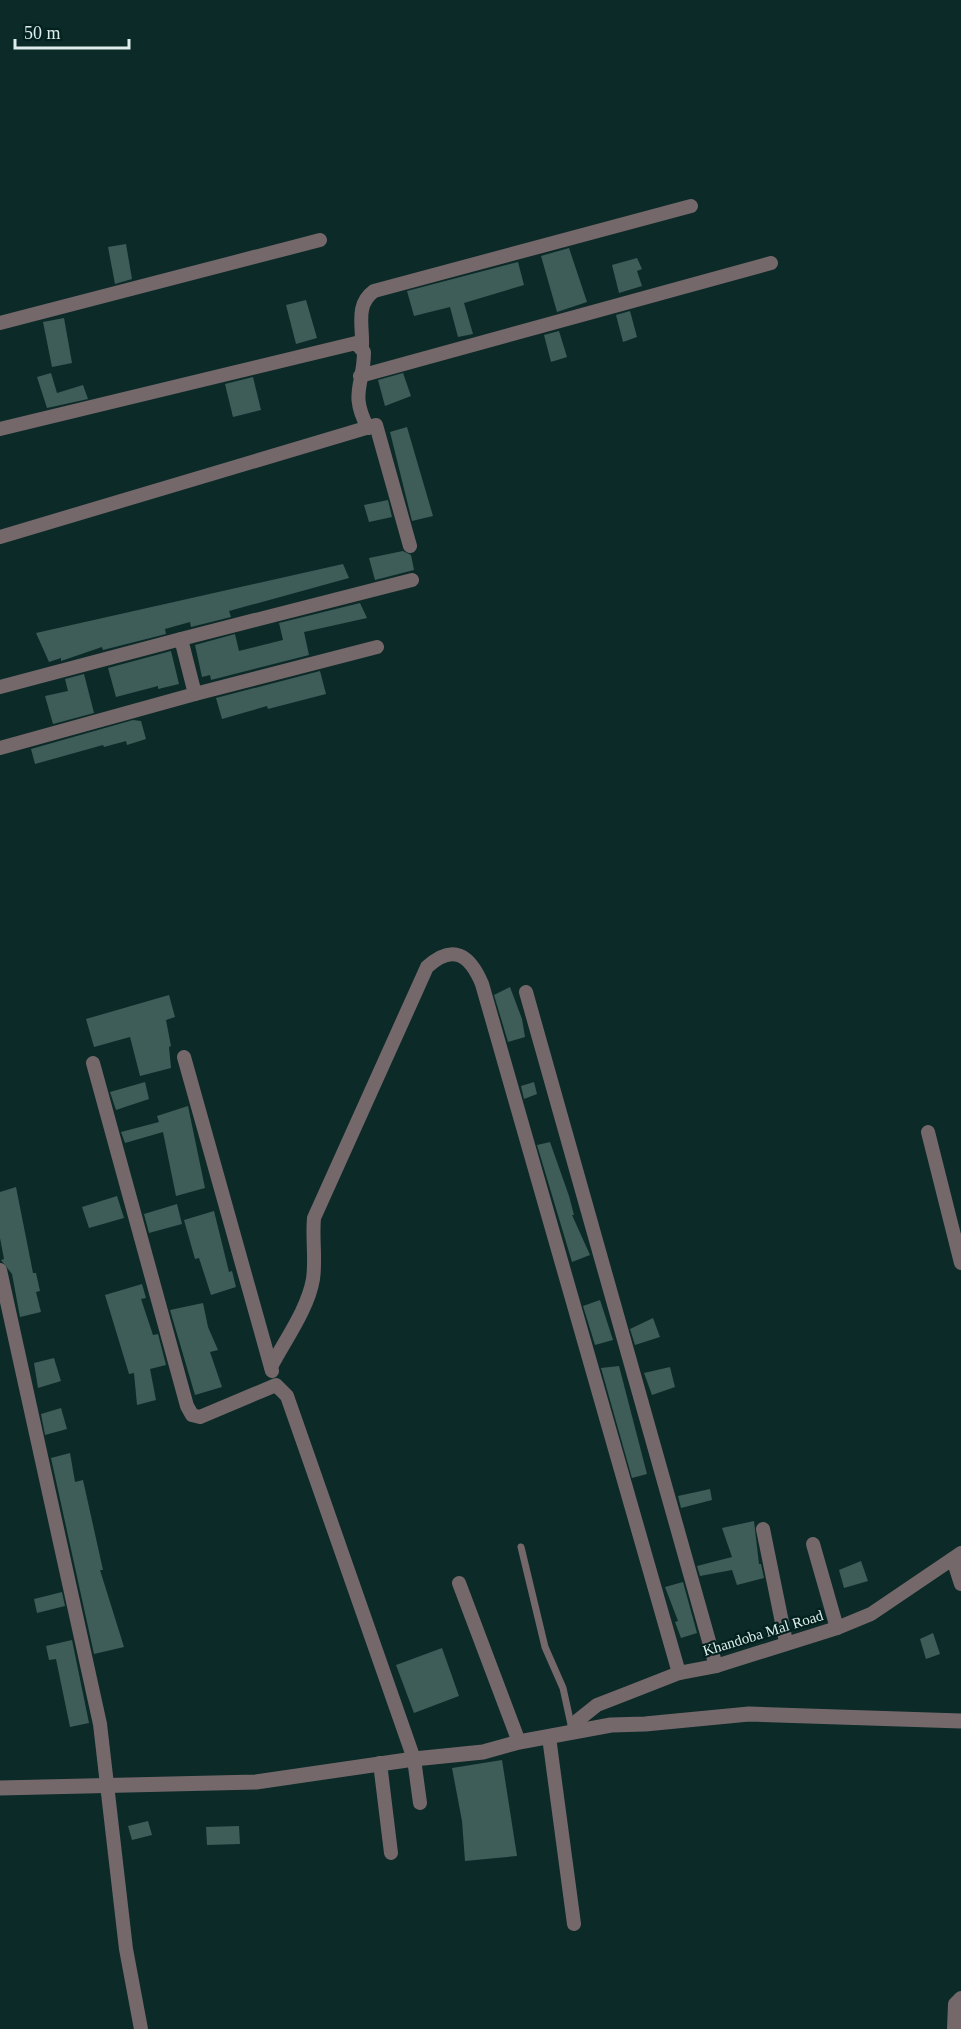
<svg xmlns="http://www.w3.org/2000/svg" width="961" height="2029" font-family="'Times New Roman',serif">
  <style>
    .building { fill: #3e5d59 }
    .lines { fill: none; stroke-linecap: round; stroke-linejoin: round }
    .service { stroke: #75686a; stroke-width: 7 }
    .minor { stroke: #75686a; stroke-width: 14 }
    .tertiary { stroke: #75686a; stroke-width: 15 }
    .labels { text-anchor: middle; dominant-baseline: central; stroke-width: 4.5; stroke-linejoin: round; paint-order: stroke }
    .street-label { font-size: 15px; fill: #ddeeec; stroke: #03211e }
  </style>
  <rect width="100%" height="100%" fill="#0c2a28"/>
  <g class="building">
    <polygon points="126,244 132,279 115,284 108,247"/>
    <polygon points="569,248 587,302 557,312 541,256"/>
    <polygon points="637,258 642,269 637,271 642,286 619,293 612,265"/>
    <polygon points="518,262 524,285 464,303 473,334 458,337 450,307 414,316 407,291"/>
    <polygon points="306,300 317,338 296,344 286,305"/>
    <polygon points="630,311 637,337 623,342 616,315"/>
    <polygon points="64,318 72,363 52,367 43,322"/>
    <polygon points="559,331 567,357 551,362 544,335"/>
    <polygon points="51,373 57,393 83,385 88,399 47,408 37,377"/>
    <polygon points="403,373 411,396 385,406 378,380"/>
    <polygon points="253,377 261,410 233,417 225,384"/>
    <polygon points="407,427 433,516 412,521 390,432"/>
    <polygon points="388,500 392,517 369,522 364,505"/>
    <polygon points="403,551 411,555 414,570 375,580 369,558"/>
    <polygon points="343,564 349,578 229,611 231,617 191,627 190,622 165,629 166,634 103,650 102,647 61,661 61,658 49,662 36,633"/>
    <polygon points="360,603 367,618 304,632 309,655 211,680 210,675 202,677 195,645 235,634 239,651 283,640 279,623"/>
    <polygon points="171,651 179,684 158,689 158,686 116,697 108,668"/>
    <polygon points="320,671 326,694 268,709 267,706 222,719 216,698"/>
    <polygon points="84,674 94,713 53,724 45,696 68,691 65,679"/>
    <polygon points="133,720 141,721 146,739 127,745 126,741 104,747 103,745 35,764 31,749"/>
    <polygon points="510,987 522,1019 525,1037 508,1042 494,995"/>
    <polygon points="169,995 175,1017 166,1020 171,1046 169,1047 171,1068 140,1076 130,1037 94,1047 86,1019"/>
    <polygon points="145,1082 149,1099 116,1110 110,1092"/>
    <polygon points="534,1082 537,1094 524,1099 521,1086"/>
    <polygon points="188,1106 205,1188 176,1196 163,1132 125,1143 121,1132 159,1122 157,1116"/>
    <polygon points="550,1142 569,1196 574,1215 572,1215 590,1255 572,1262 537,1145"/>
    <polygon points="16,1187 33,1273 36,1273 40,1291 36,1292 41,1312 20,1317 12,1274 1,1260 4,1259 0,1238 0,1192"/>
    <polygon points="117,1196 124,1218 89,1228 82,1207"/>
    <polygon points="177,1204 182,1224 149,1233 144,1214"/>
    <polygon points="214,1211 229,1272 232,1271 236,1287 211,1295 199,1258 195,1259 184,1220"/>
    <polygon points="142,1284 146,1298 141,1299 153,1335 158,1334 166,1365 150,1369 156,1400 137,1405 134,1373 129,1374 105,1295"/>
    <polygon points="600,1300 613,1340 595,1345 583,1306"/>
    <polygon points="203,1303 208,1327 218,1350 210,1352 222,1387 195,1395 170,1310"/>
    <polygon points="653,1318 660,1337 635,1345 630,1329"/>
    <polygon points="54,1358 61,1381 38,1388 34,1363"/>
    <polygon points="619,1366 647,1474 632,1478 601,1368"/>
    <polygon points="670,1367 675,1387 652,1395 644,1373"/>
    <polygon points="61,1408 67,1429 45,1435 41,1414"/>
    <polygon points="70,1453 75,1482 83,1480 103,1570 100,1570 124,1647 94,1654 51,1458"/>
    <polygon points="710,1489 712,1500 681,1508 678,1496"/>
    <polygon points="754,1521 759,1564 761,1564 764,1578 737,1585 732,1570 700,1576 697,1566 732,1557 722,1528"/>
    <polygon points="861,1561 868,1581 844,1588 839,1570"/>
    <polygon points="683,1582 697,1633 681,1638 675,1622 678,1621 665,1587"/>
    <polygon points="62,1592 65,1606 37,1613 34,1599"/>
    <polygon points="933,1633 940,1654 926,1659 920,1639"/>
    <polygon points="72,1640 89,1723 70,1727 56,1659 49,1660 46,1646"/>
    <polygon points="442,1648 459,1696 414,1713 396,1665"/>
    <polygon points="502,1760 517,1856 465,1861 462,1821 452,1768"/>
    <polygon points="148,1821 152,1835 132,1840 128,1826"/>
    <polygon points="239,1826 240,1844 207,1845 206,1827"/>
  </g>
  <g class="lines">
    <polyline class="service" points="521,1547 545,1647 563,1688 572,1729"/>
    <g class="minor">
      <polyline points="0,323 320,240"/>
      <path d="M362 346C363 325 355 305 374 291L691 206"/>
      <polyline points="360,376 771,263"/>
      <path d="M0 429 356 343 364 352C364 385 349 393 368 428"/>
      <polyline points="0,537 376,425 410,546"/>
      <polyline points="181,639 412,580"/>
      <polyline points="0,687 181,639 195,694 0,748"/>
      <polyline points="195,694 377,647"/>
      <polyline points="526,992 716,1666"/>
      <polyline points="184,1057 272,1371"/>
      <polyline points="93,1063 187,1406 192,1415 200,1417 276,1385 287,1396 414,1759 420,1803"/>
      <polyline points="928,1132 961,1263"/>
      <polyline points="0,1270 100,1724 126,1949 141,2029"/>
      <path d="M271 1367C285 1340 308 1309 313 1279 316 1259 312 1238 314 1218L427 967C453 943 470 955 482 984L679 1673"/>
      <polyline points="763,1529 786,1642"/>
      <polyline points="813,1544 837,1628"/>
      <polyline points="953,1559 961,1584"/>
      <polyline points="459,1583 519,1742"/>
      <polyline points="572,1732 577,1721 597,1705 628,1693 679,1673 716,1666 837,1628 871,1614 961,1553"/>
      <polyline points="549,1737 574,1924"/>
      <polyline points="380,1763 391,1853"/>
      <polyline points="954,2029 955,2004 961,1998"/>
    </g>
    <polyline class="tertiary" points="0,1788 256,1782 414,1759 483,1752 519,1742 611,1725 645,1724 749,1714 961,1721"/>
  </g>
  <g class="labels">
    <g class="street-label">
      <text transform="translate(763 1633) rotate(-17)">Khandoba Mal Road</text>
    </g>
  </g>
  <path d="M15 39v9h114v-9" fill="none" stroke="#ddeeec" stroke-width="3"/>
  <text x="24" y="39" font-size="18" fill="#ddeeec" stroke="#03211e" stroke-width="4.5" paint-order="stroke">50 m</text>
</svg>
